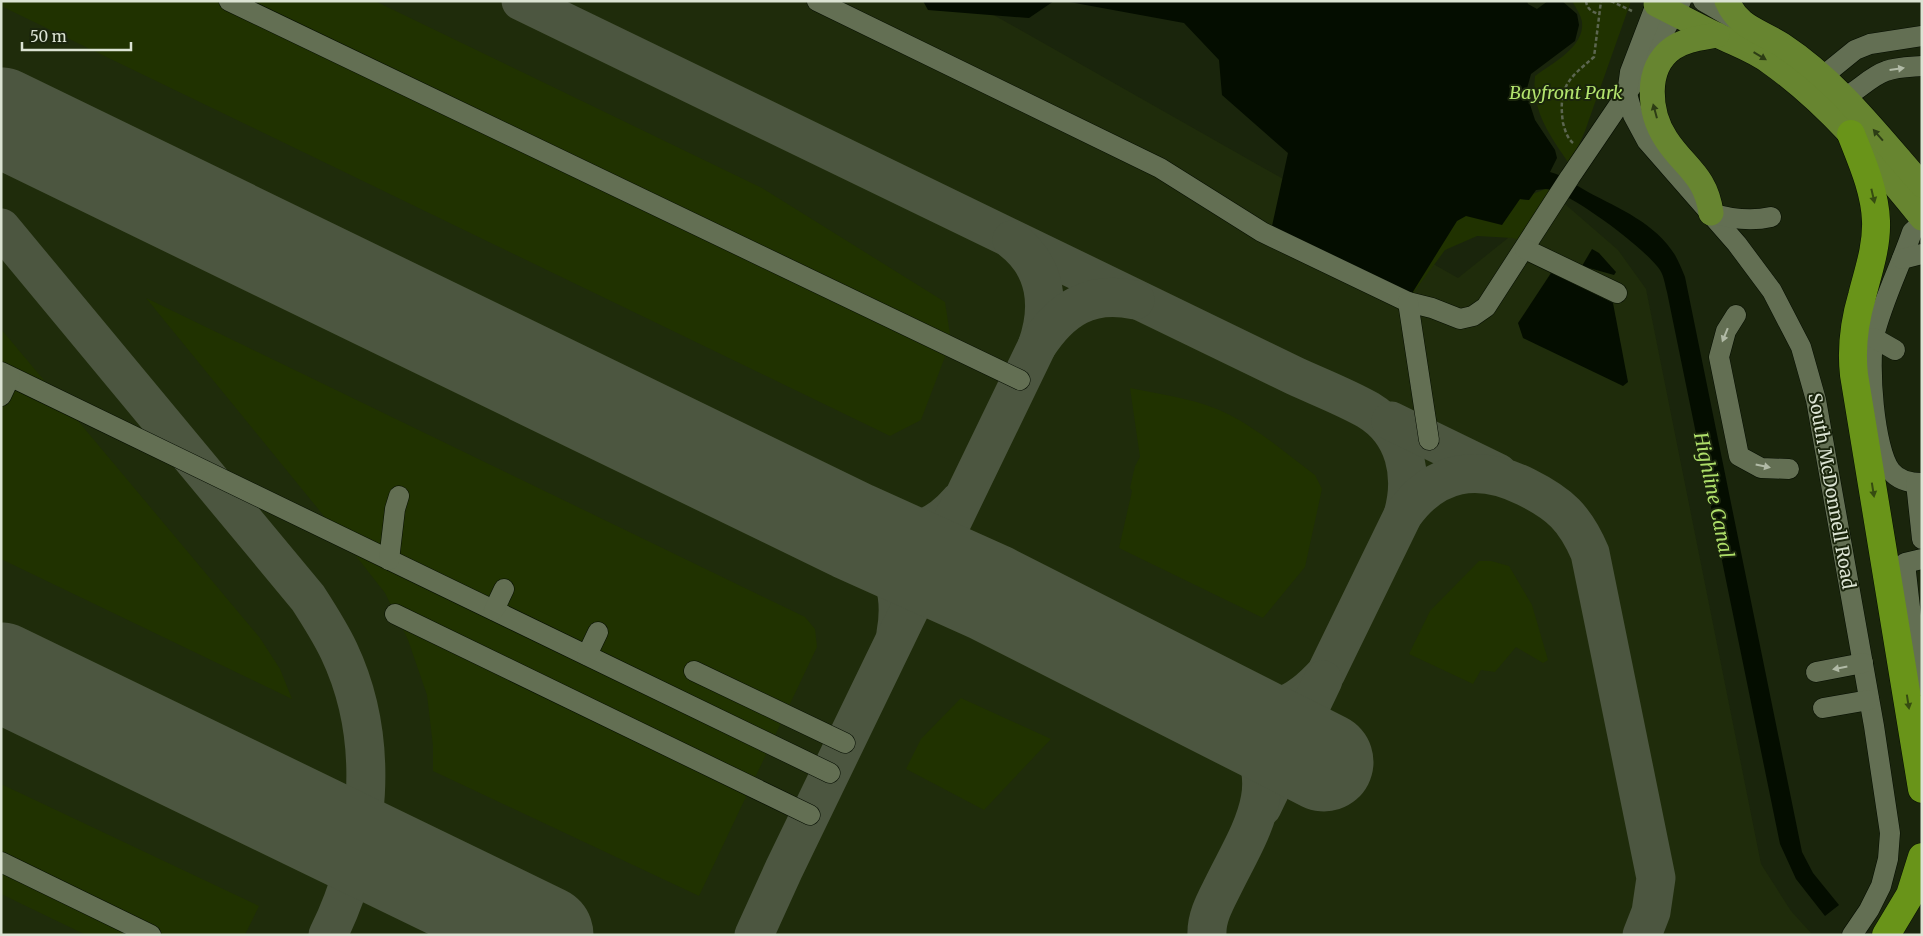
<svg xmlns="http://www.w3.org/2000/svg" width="1923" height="936" font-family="Merriweather,serif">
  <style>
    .built { fill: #1f2c0b }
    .green { fill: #203200 }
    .water { fill: #040d00 }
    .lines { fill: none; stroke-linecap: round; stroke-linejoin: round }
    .taxiway { stroke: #4c5640; stroke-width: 39 }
    .runway { stroke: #4c5640; stroke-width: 99 }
    .minor-casing { stroke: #050d00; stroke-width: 21 }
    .major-casing { stroke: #050d00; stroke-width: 26 }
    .highway-casing { stroke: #050d00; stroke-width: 29 }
    .path { stroke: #5c6650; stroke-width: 2.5; stroke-dasharray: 4 2.5; stroke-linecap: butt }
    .minor { stroke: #636f53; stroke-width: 20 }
    .major { stroke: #678530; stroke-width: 25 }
    .highway { stroke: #699419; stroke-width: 28 }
    .oneway { fill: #2d3d15 }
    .oneway2 { fill: #b1baa6 }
    .oneway3 { fill: #364c11 }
    .labels { text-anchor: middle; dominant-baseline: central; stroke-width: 4; stroke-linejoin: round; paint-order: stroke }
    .park-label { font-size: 18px; font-style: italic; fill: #b3e46e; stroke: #1a250c }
    .street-label { font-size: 18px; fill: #dbe3d3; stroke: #1a250c }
    .water-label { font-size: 19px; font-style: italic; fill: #aede69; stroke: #1a250c }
  </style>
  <rect width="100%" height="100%" fill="#1a250c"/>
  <polygon class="built" points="1,1 969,1 1458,278 1558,198 1618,250 1646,289 1761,864 1791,911 1811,933 1809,935 1,935"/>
  <g class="green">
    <polygon points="1,1 375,1 762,188 945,302 951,341 921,420 890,436 1,6"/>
    <path d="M1572 1H1631L1585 131 1570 165C1551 137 1531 111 1535 76 1551 64 1585 47 1582 22 1581 15 1576 8 1572 1Z"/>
    <polygon points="1545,189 1552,190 1521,241 1513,238 1477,236 1445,250 1411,296 1379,265 1451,213 1520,199 1529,200 1533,194"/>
    <polygon points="146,298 805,617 815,629 817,647 699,896 433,771 433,746 427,695 408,640 385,593 341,537"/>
    <polygon points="1,329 260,638 280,669 292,699 1,559"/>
    <path d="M1130 388C1164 395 1199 399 1230 415 1261 431 1288 455 1315 475L1322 489 1305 567 1263 618 1119 548 1132 491 1130 488 1135 466 1140 457Z"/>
    <polygon points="1479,561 1491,561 1509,566 1532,605 1548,660 1543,663 1516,647 1495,672 1481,670 1473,684 1409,654 1430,611"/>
    <polygon points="961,698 1051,739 984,810 906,769 921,739"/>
    <polygon points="1,784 259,906 245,935 86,935 1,894"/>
  </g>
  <g class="water">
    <polygon points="923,1 1054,1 1029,18 928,10"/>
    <path d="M1064 1H1527L1528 4 1537 9 1548 1H1562L1577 14 1579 25 1575 41 1531 74 1526 92 1535 120 1555 150 1557 158 1550 172C1565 176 1575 185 1588 192 1620 209 1655 223 1675 255 1679 262 1682 270 1685 277L1802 852 1813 873 1839 905 1825 916 1796 879 1780 844 1667 292C1665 285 1664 276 1660 270 1646 249 1575 196 1551 190 1546 188 1541 190 1536 190L1529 200 1520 199 1502 225 1466 216 1457 221 1411 295 1272 226 1288 153 1222 95 1219 60 1184 23Z"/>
    <polygon points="1592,249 1599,253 1616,272 1614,275 1582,266"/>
    <polygon points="1551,273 1613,303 1628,382 1623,386 1523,338 1518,323"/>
  </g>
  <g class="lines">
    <g class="taxiway">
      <path d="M521 1 1295 376C1319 387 1345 397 1368 410 1406 433 1414 476 1403 515"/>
      <path d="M1 228 308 598C319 615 330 632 339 651 381 740 371 848 328 935"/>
      <path d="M1012 240C1047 267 1051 307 1037 346"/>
      <polyline points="1391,421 1498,473"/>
      <path d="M853 531C897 538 929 537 959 502"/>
      <path d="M853 531C862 539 871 546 879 555 898 577 901 605 896 633"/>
      <path d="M1220 709C1272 711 1290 713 1326 673L1403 515C1435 470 1478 463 1526 487 1560 504 1575 518 1590 553L1656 878 1651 912 1642 935"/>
      <polyline points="1262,807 1323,680"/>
      <path d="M754 935 784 869 1037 346C1061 309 1090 290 1135 300"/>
      <path d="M1207 935C1206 917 1216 900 1224 884 1248 835 1285 783 1242 731 1235 723 1227 716 1220 709"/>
    </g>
    <g class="runway">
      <polyline points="1,117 853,531 991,593 1324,762"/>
      <polyline points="1,672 544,935"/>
    </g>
    <g class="minor-casing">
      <g id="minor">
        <polyline points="229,1 1020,380"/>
        <polyline points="817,1 1160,168 1262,232 1408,302 1432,308 1460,319 1473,316 1486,307 1570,177 1642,71 1681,1"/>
        <polyline points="1703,1 1741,23"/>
        <polyline points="1656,4 1630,72 1627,94 1633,115 1647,141 1737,244 1772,291 1801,347 1816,400 1874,726 1890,833 1888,859 1881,886 1869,910 1852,935"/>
        <polyline points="1823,76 1855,50 1870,44 1922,36"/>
        <path d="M1845 97C1859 90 1871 76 1886 71 1897 67 1910 67 1922 66"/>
        <path d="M1711 213C1731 219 1750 222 1771 217"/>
        <path d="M1922 223 1912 232C1900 267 1883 300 1874 336 1868 363 1874 450 1891 471 1898 480 1911 483 1922 483"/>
        <polyline points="1525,249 1617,293"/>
        <polyline points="1902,259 1922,254"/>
        <polyline points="1408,302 1429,440"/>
        <polyline points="1736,315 1726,331 1719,357 1739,456 1761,468 1789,469"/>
        <polyline points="1874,338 1895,350"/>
        <polyline points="1,372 830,773"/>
        <polyline points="1,396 10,377"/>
        <polyline points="1916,483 1922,539"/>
        <polyline points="1922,559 1905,563 1918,678 1922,685"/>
        <polyline points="389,560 395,509 399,496"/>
        <polyline points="494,610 504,589"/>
        <polyline points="395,614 810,815"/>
        <polyline points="587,655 598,632"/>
        <polyline points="694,671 845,743"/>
        <polyline points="1816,672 1863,663"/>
        <polyline points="1823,708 1869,700"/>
        <polyline points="1,862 151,935"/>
      </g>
    </g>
    <g class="major-casing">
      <g id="major">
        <path d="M1657 1 1656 4C1676 14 1696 25 1717 35 1735 44 1754 50 1771 63 1830 105 1876 162 1922 218"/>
        <path d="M1727 1C1739 28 1759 30 1782 45 1838 82 1878 135 1922 185"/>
        <path d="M1711 213C1706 175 1684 167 1666 139 1649 113 1644 68 1673 48 1686 39 1702 38 1717 35"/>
      </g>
    </g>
    <g class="highway-casing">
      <g id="highway">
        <path d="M1851 134C1862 162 1875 191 1876 221 1877 247 1868 272 1862 296 1854 323 1851 348 1854 375L1922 789"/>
        <polyline points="1886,935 1910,895 1922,857"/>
      </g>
    </g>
    <g class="path">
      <path d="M1586 1C1587 9 1592 12 1599 14"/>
      <polyline points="1611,1 1632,11"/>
      <path d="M1573 143C1567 138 1565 130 1563 123 1558 87 1568 79 1594 57L1601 1"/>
    </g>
    <use href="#minor" class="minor"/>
    <use href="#major" class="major"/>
    <use href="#highway" class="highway"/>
  </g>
  <defs><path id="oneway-solid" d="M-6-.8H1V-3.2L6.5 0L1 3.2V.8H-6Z" transform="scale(1.25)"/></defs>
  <g class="oneway">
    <use href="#oneway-solid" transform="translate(1760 56) rotate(31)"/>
    <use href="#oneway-solid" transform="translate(1655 111) rotate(-105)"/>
    <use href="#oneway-solid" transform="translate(1878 135) rotate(-131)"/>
  </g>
  <g class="oneway2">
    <use href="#oneway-solid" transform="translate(1897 69) rotate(-8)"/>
    <use href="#oneway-solid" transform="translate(1725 335) rotate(112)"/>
    <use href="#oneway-solid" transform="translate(1763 466) rotate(12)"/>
    <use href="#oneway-solid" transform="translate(1840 668) rotate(169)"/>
  </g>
  <g class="oneway3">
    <use href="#oneway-solid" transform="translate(1873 196) rotate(77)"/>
    <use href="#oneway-solid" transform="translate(1873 490) rotate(81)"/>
    <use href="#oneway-solid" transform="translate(1908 702) rotate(81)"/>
  </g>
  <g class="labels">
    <g class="park-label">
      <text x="1566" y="92">Bayfront Park</text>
    </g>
    <g class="street-label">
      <text transform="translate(1832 491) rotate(80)">South McDonnell Road</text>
    </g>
    <g class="water-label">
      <text transform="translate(1714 495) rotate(78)">Highline Canal</text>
    </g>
  </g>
  <rect width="1923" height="936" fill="none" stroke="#dbe3d3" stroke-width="5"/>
  <path d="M22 42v8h109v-8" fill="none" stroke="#dbe3d3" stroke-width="2.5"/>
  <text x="30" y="42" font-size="15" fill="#dbe3d3" stroke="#1a250c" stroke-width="4" paint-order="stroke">50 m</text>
</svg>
